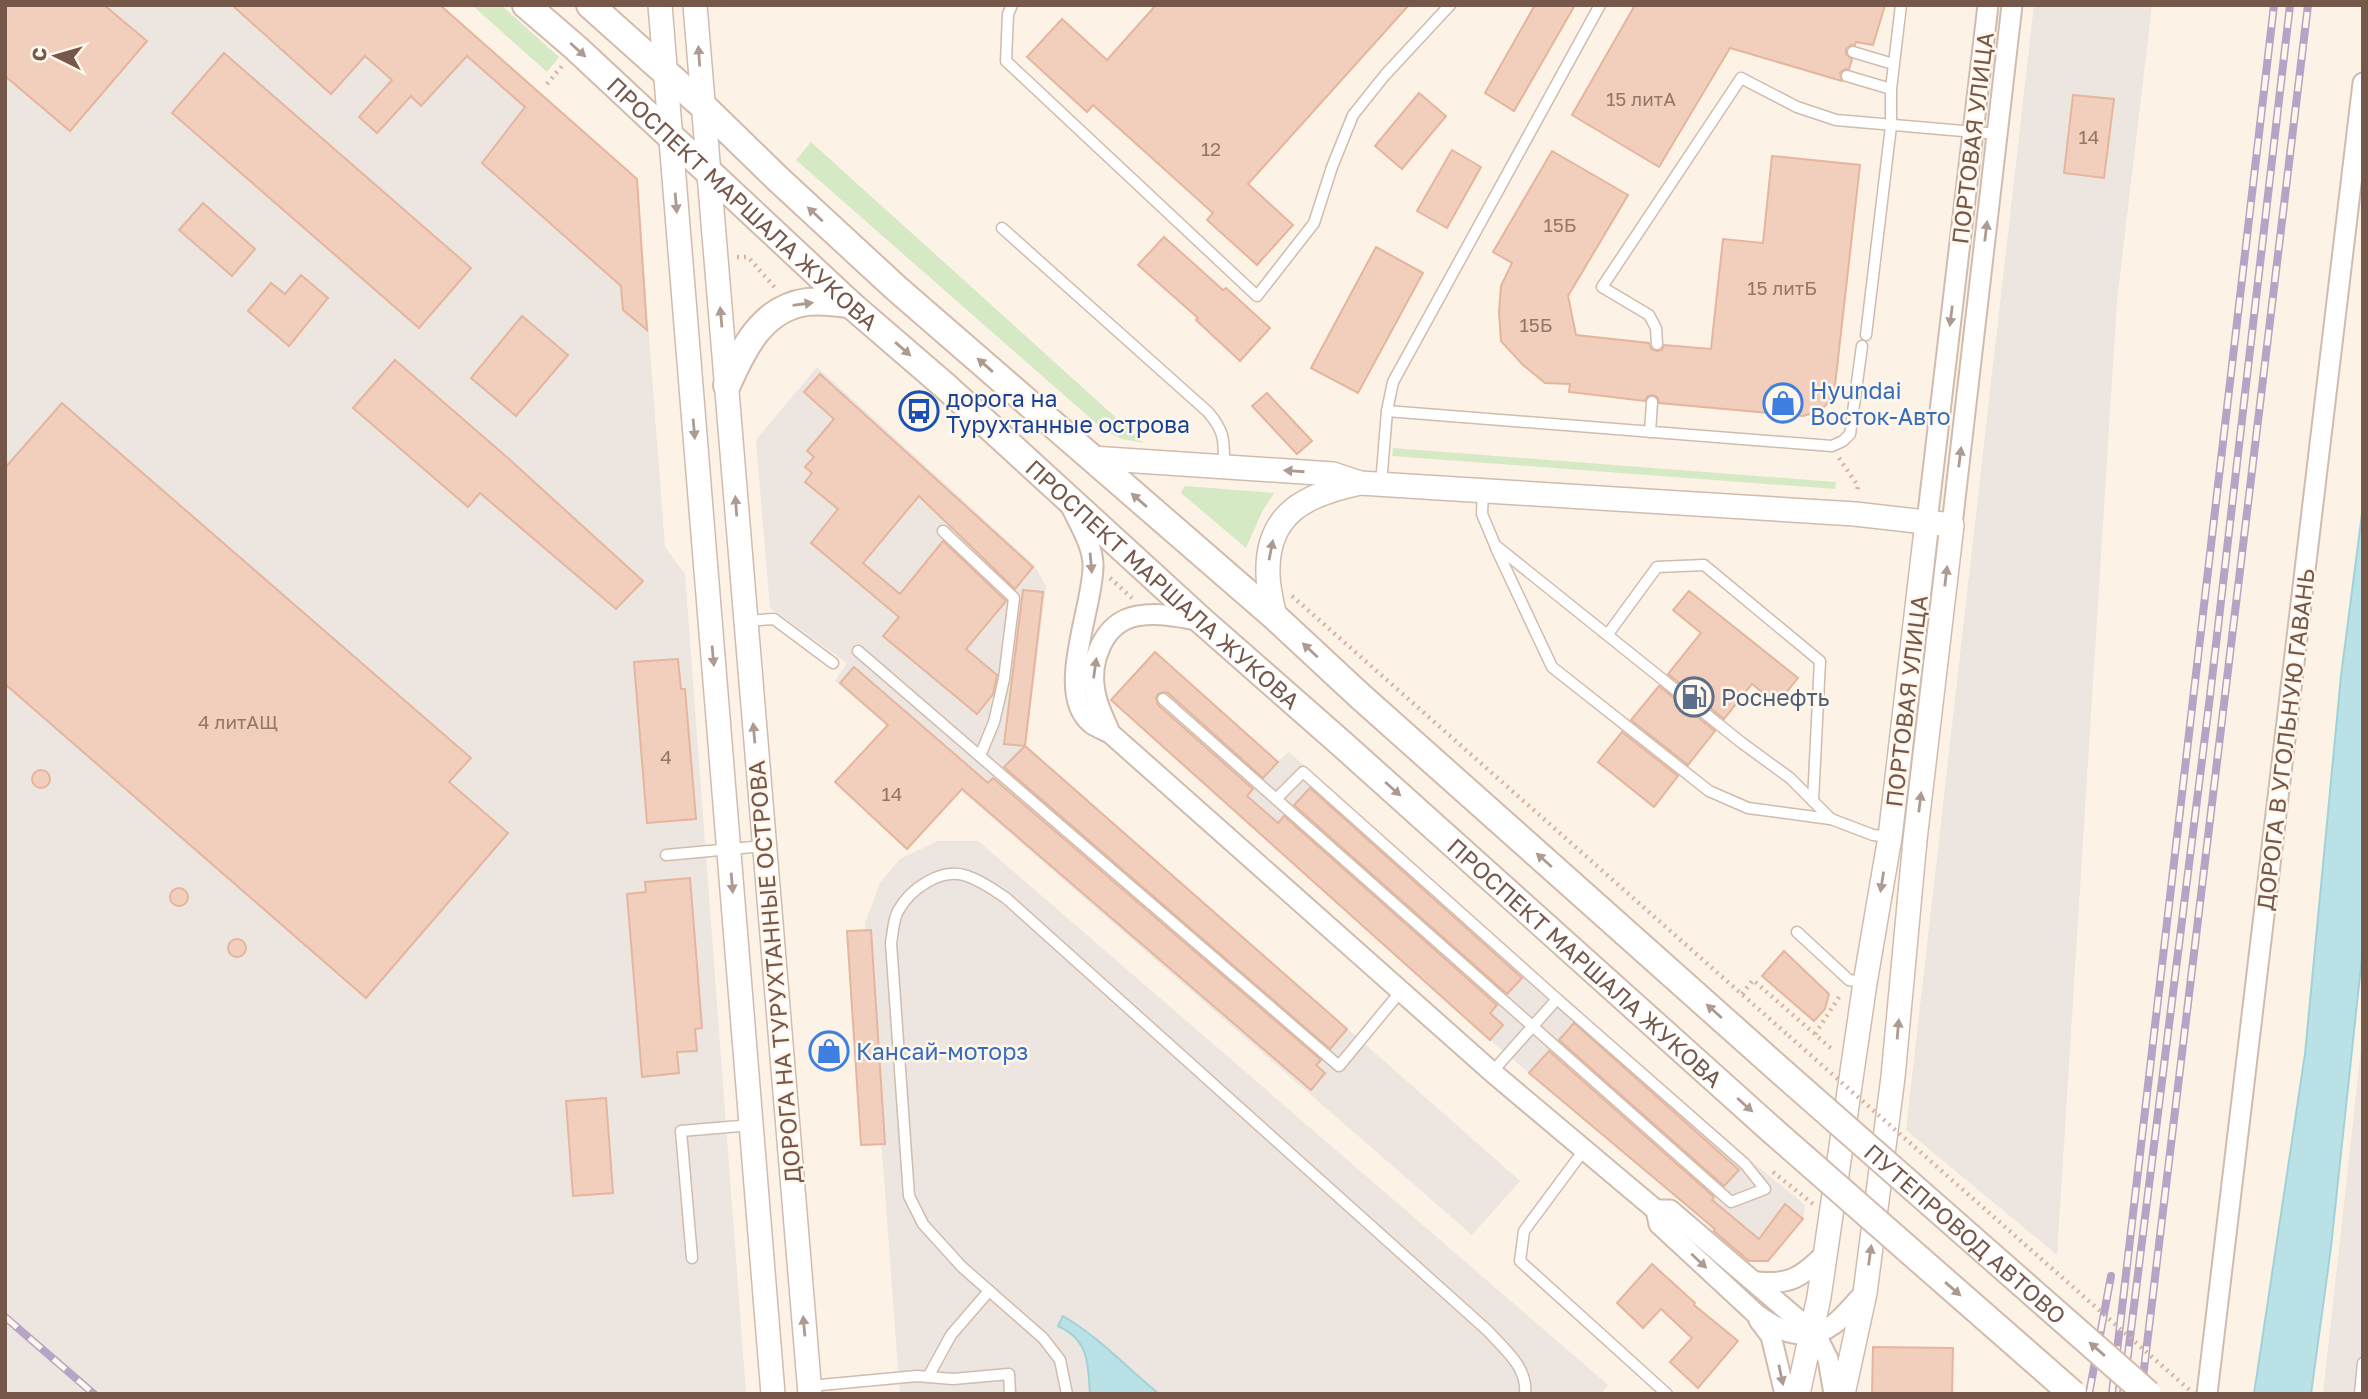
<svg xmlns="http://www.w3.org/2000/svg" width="2368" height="1399" font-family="'Golos Text',sans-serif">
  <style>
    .industrial { fill: #ece5e0 }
    .green { fill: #d5eac4 }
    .water { fill: #bae2e6; stroke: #a0d2d8; stroke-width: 2 }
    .building { fill: #f2cfbd; stroke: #e5b59d; stroke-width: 2 }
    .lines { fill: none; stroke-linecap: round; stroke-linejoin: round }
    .service-casing { stroke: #d0bcae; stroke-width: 13 }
    .minor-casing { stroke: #d0bcae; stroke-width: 23 }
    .tertiary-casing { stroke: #d0bcae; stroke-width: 26 }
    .secondary-casing { stroke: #d3bbac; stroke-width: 30 }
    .path { stroke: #d7b3a0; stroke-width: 4.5; stroke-dasharray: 2 5; stroke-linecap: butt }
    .service { stroke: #fff; stroke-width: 10 }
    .minor { stroke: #fff; stroke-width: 19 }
    .tertiary { stroke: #fff; stroke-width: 23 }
    .secondary { stroke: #fff; stroke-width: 26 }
    .rail-casing { stroke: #b5a4c6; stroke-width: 8 }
    .rail { stroke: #fff7ec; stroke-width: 5; stroke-dasharray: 16; stroke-linecap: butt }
    .secondary-bridge-casing { stroke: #d3bbac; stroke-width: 30; stroke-linecap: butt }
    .path-bridge { stroke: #d7b3a0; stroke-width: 4.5; stroke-dasharray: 2 5; stroke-linecap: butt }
    .secondary-bridge { stroke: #fff; stroke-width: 26 }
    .oneway { fill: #ad9b92 }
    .labels { text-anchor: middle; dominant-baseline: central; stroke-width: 5; stroke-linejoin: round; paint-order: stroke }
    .number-label { font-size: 19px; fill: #957667 }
    .street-label { font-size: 23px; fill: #76584a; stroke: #fff7ec }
    .shop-label { font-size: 23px; fill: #366cbe; stroke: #fff7ec; text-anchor: start }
    .transit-label { font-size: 23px; fill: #164399; stroke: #fff7ec; text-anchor: start }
    .service-label { font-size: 23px; fill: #4e5e75; stroke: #fff7ec; text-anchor: start }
  </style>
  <rect width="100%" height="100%" fill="#fcf2e6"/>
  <g class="industrial">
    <polygon points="5,5 440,5 637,179 665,547 685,574 746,1394 5,1394"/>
    <polygon points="2034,5 2152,5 2117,300 2057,1255 1906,1130"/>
    <polygon points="817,367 1034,565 1046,586 1026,745 1520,1181 1472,1235 835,681 847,663 770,608 756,440"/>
    <polygon points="1155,652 1277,762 1289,752 1708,1126 1805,1205 1803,1219 1768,1261 1747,1261 1713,1232 1705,1220 1490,1040 1111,700"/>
    <polygon points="938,841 978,841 1608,1385 1601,1394 900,1394 865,923 880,883 900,859"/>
    <polygon points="2363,1031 2363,1394 2323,1394"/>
  </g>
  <g class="green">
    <polygon points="472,5 501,5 559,57 547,72"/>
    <polygon points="811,142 1144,443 1122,439 1105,431 796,160"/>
    <polygon points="1393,448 1836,482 1835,489 1392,456"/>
    <polygon points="1185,486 1274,493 1262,512 1246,548 1181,493"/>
  </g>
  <g class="water">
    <polygon points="2363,506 2363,947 2331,1247 2311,1394 2254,1394 2305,1054 2341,676"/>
    <path d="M1063 1316C1100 1338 1126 1367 1159 1394H1090C1088 1363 1089 1340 1058 1326Z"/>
  </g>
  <g class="building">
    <polygon points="5,5 104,5 147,41 70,131 5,76"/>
    <polygon points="232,5 440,5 637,179 647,330 623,310 621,286 482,163 525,107 467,56 421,106 411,96 377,133 359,117 392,80 365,56 331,94"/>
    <polygon points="1156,5 1409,5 1248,184 1293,225 1257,265 1207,220 1213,213 1093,105 1087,112 1027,57 1062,19 1107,60"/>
    <polygon points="1535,5 1575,5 1514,111 1485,93"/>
    <polygon points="1635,5 1885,5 1873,45 1856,42 1855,45 1851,45 1846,49 1846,54 1852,59 1849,69 1845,69 1840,73 1842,81 1730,48 1659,167 1572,115"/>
    <polygon points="224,53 471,268 419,328 172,113"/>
    <polygon points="1419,93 1446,116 1402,169 1375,146"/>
    <polygon points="2073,95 2114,99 2104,178 2064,173"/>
    <polygon points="1452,150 1481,167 1447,228 1417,211"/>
    <polygon points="1552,151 1628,195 1568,296 1576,335 1649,343 1651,349 1657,351 1662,350 1664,345 1711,349 1723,239 1763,243 1772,156 1860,165 1834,394 1826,405 1817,412 1803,416 1659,403 1658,398 1653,395 1648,396 1645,401 1569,392 1570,384 1545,383 1523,365 1501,341 1499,312 1501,286 1512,263 1493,252"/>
    <polygon points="203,203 255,249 232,276 179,230"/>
    <polygon points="1164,237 1223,290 1226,288 1270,328 1240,361 1196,320 1198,318 1138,265"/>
    <polygon points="1376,247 1423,273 1358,393 1311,368"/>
    <polygon points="301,275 328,298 289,346 248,311 271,283 285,294"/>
    <polygon points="522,316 568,355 516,416 471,378"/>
    <polygon points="395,360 509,459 643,581 616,609 480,493 468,507 353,408"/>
    <polygon points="820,374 1033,567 1015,589 919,496 863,563 900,594 943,541 1006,601 966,649 997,675 993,694 977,714 883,636 899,617 811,543 838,509 805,482 812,473 805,467 814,457 807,451 834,419 804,392"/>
    <polygon points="1267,393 1312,441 1297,454 1252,406"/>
    <polygon points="62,403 471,758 449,782 508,833 366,998 5,684 5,468"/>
    <polygon points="1023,590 1043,592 1025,746 1004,744"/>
    <polygon points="1689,591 1798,678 1777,704 1752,684 1724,719 1668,674 1701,633 1673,610"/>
    <polygon points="1155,652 1278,762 1263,778 1168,693 1164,692 1158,694 1156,698 1158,705 1253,789 1247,796 1278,823 1284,816 1497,1005 1490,1013 1503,1025 1490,1040 1111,700"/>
    <polygon points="678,659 681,689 685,689 696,819 647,823 634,662"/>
    <polygon points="854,667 988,783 993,778 1321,1060 1316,1065 1325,1073 1311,1090 962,789 907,849 835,782 888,725 840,683"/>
    <polygon points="1659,686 1715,731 1688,765 1631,720"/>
    <polygon points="1622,732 1678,776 1654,807 1598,762"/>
    <polygon points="1025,746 1347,1029 1330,1049 1004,767"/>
    <circle cx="41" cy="779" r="9"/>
    <polygon points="1310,788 1522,978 1507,994 1294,805"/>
    <polygon points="690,878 702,1028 695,1029 697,1051 677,1052 679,1073 642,1077 627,894 646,892 645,882"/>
    <circle cx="179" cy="897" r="9"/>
    <polygon points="871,930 885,1144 861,1145 847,931"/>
    <circle cx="237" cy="948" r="9"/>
    <polygon points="1784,951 1829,994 1825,1009 1814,1021 1762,976"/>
    <polygon points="1574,1023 1739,1170 1724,1186 1559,1040"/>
    <polygon points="1549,1051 1714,1197 1712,1200 1718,1205 1759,1239 1785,1204 1803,1219 1768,1261 1749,1261 1714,1231 1715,1229 1529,1073"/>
    <polygon points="606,1098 613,1193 573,1196 566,1101"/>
    <polygon points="1652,1264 1695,1303 1694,1305 1738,1341 1698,1388 1670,1362 1692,1338 1661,1309 1643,1328 1617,1303"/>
    <polygon points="1873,1347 1953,1348 1952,1394 1872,1394"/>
  </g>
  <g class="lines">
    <g class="service-casing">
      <g id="service">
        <polyline points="1012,5 1008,14 1006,61 1257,296 1314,223 1332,167 1353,115 1385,75 1450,5"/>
        <polyline points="1853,52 1893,64"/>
        <polyline points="1847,76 1891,89"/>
        <path d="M1002 228 1208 412C1225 432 1224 440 1224 466"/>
        <polyline points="1866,335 1891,126 1891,89 1901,5"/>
        <polyline points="1657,344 1656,328 1649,315 1602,287 1741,78 1797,107 1836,120 1998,134"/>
        <polyline points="1387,411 1393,382 1600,5"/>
        <polyline points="1650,432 1652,402"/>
        <polyline points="1381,484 1387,411 1832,446 1843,441 1850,434 1862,346"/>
        <polyline points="1483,492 1482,514 1495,545 1742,743 1790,778 1831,819 1873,835 1890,837"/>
        <polyline points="943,531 1014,598 1004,679 994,722 980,756"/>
        <polyline points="1496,548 1552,667 1709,791 1748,808 1830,819"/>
        <polyline points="745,621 774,619 833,663"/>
        <polyline points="1608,634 1657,567 1704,565 1820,661 1813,801"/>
        <polyline points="858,651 1339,1066 1401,991"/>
        <polyline points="1163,699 1731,1202 1765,1189 1745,1164 1557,999"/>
        <polyline points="1276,799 1303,772 1557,999 1492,1072"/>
        <polyline points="666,855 764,846"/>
        <polyline points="1797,932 1849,980 1865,983"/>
        <polyline points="1584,1150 1524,1231 1520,1261 1667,1394"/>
        <polyline points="692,1258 681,1131 752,1125"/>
        <polyline points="928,1377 951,1335 989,1291"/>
        <polyline points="810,1386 917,1376 953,1379 1009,1374 1010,1394"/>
        <path d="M1067 1394 1060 1360 1043 1338 962 1267 923 1224 909 1196 891 943C893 933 893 920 898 911 910 889 941 867 967 876 982 881 994 890 1006 898L1488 1331C1504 1349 1528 1367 1525 1394"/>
        <polyline points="2360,1394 2363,1363"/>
      </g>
    </g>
    <g class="minor-casing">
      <g id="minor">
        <path d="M1070 504C1078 522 1093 545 1093 565 1094 606 1054 693 1091 723 1096 727 1104 730 1110 733L1492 1072 1656 1210 1659 1224 1755 1313C1779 1331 1806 1345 1834 1324 1845 1316 1854 1303 1865 1293"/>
        <polyline points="1927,522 1988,5"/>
        <polyline points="1952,525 2012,5"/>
        <path d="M1110 733C1105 720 1097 706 1095 692 1089 662 1103 622 1137 616 1159 612 1181 617 1202 621"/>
        <polyline points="1656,1210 1670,1210 1816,1335 1828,1359 1834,1394"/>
        <path d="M1757 1282C1790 1285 1802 1277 1825 1254"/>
        <polyline points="1759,1320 1771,1336 1785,1394"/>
        <polyline points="2207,1394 2363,83"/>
      </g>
    </g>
    <g class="tertiary-casing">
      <g id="tertiary">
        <polyline points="660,5 773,1394"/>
        <polyline points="695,5 810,1394"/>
        <polyline points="1092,458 1333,474 1360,483 1855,514 1952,525 1915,840 1893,1077 1865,1293 1843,1394"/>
        <path d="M1275 617C1272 603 1268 588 1268 574 1266 512 1308 494 1360 483"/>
        <polyline points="1798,1394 1819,1297 1865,983 1890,837 1927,522"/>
      </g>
    </g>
    <g class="secondary-casing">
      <g id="secondary">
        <path id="s1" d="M526 5 576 48 850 304 944 385 1202 621 1342 744 1773 1131"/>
        <polyline points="590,5 703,106 778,179 896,288 1275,617 1360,696 1783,1073"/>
        <path d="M727 385C743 349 762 308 807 302 821 300 836 303 850 304"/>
      </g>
    </g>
    <g class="path">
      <polyline points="547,84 562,66"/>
      <polyline points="737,257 748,257 777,290"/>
      <polyline points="1839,458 1858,486 1857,493"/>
      <polyline points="1110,578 1132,598"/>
      <polyline points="1292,596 1789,1036"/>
      <polyline points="1742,994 1753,980 1834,1051"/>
      <polyline points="1815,1034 1841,994"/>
      <polyline points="1773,1172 1813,1204"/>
    </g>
    <use href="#service" class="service"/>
    <use href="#minor" class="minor"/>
    <use href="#tertiary" class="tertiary"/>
    <use href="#secondary" class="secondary"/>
    <g class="rail-casing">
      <g id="rail">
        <polyline points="5,1317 94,1394"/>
        <polyline points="2056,1394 2058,1369"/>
        <polyline points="2089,1394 2111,1276"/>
        <polyline points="2112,1394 2274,5"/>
        <polyline points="2123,1394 2210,696 2290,5"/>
        <polyline points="2141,1394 2308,5"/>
      </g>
    </g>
    <use href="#rail" class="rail"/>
    <g class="secondary-bridge-casing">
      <g id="secondary-bridge">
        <path id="s2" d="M1783 1073 2148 1394"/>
        <polyline points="1773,1131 2073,1394"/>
      </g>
    </g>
    <polyline class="path-bridge" points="1789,1036 2194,1394"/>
    <use href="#secondary-bridge" class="secondary-bridge"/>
  </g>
  <defs><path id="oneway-solid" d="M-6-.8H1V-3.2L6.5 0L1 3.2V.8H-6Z" transform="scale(1.75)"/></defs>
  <g class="oneway">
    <use href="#oneway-solid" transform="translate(578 50) rotate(42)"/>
    <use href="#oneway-solid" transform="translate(699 56) rotate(-94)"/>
    <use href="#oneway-solid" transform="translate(676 203) rotate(85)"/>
    <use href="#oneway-solid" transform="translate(815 214) rotate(-137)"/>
    <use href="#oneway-solid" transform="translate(1986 231) rotate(-83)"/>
    <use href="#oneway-solid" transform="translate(803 304) rotate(-8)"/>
    <use href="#oneway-solid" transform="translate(1951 316) rotate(97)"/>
    <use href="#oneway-solid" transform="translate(721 317) rotate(-95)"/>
    <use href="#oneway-solid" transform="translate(903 349) rotate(41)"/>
    <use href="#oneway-solid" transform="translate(985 365) rotate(-139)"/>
    <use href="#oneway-solid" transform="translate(694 429) rotate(85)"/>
    <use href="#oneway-solid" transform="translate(1960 457) rotate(-83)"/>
    <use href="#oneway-solid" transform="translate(1294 471) rotate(-176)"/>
    <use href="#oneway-solid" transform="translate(1139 500) rotate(-139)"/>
    <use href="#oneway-solid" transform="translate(736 506) rotate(-94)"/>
    <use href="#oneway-solid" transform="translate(1271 550) rotate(-79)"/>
    <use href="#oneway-solid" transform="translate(1091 563) rotate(85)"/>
    <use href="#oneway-solid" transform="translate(1946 576) rotate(-83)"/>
    <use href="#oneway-solid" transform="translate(1310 650) rotate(-137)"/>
    <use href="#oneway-solid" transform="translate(713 656) rotate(85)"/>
    <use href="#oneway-solid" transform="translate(1095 668) rotate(-82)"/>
    <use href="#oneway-solid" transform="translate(754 733) rotate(-95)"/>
    <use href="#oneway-solid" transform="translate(1393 789) rotate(42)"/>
    <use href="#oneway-solid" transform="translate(1920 802) rotate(-83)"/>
    <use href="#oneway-solid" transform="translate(1544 860) rotate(-138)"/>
    <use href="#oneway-solid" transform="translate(1882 882) rotate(99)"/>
    <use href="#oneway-solid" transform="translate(732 883) rotate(85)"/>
    <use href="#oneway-solid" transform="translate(1714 1011) rotate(-138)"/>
    <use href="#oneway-solid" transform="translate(1898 1029) rotate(-85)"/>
    <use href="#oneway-solid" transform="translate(1745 1105) rotate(42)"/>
    <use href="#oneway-solid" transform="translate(1870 1255) rotate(-82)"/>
    <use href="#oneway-solid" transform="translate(1699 1261) rotate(43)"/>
    <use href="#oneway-solid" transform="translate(1953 1289) rotate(41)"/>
    <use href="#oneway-solid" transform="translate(804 1326) rotate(-95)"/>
    <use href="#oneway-solid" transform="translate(2097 1349) rotate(-139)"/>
    <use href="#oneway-solid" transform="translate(1781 1375) rotate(78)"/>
  </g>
  <defs>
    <g id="shop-ring" transform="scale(2.0125)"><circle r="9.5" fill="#fff7ec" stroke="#3f7fe0" stroke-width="1.5"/><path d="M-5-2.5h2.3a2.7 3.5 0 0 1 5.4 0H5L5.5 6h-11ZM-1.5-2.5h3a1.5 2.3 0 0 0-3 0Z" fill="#3f7fe0"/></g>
    <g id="bus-ring" transform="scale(2.0125)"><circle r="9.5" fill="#fff7ec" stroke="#1a4fb4" stroke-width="1.5"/><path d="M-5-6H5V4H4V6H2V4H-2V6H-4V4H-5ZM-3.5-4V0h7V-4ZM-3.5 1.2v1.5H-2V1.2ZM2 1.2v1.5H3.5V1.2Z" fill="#1a4fb4"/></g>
    <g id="fuel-ring" transform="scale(2.0125)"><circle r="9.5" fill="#fff7ec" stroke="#5c6f8a" stroke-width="1.5"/><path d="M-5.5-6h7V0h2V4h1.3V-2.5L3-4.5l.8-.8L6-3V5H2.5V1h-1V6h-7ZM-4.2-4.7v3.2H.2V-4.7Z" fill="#5c6f8a"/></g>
  </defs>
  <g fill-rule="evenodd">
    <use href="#shop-ring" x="1783" y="403"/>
    <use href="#bus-ring" x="919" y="411"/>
    <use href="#fuel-ring" x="1694" y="697"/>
    <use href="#shop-ring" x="829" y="1051"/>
  </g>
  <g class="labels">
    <g class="number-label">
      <text x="1641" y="98">15 литА</text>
      <text x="2089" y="136">14</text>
      <text x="1211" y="148">12</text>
      <text x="1560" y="224">15Б</text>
      <text x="1782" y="287">15 литБ</text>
      <text x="1536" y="324">15Б</text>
      <text x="238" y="721">4 литАЩ</text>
      <text x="666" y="756">4</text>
      <text x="892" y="793">14</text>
    </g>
    <g class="street-label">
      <text transform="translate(1972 138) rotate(-83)">ПОРТОВАЯ УЛИЦА</text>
      <text stroke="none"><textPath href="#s1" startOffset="294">ПРОСПЕКТ МАРШАЛА ЖУКОВА</textPath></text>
      <text stroke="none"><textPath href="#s1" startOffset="861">ПРОСПЕКТ МАРШАЛА ЖУКОВА</textPath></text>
      <text transform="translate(1906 701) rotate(-83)">ПОРТОВАЯ УЛИЦА</text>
      <text transform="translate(2285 739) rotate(-83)">ДОРОГА В УГОЛЬНУЮ ГАВАНЬ</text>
      <text stroke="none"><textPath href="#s1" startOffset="1428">ПРОСПЕКТ МАРШАЛА ЖУКОВА</textPath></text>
      <text transform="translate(774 972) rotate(-95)">ДОРОГА НА ТУРУХТАННЫЕ ОСТРОВА</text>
      <text stroke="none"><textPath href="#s2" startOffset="243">ПУТЕПРОВОД АВТОВО</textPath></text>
    </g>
    <g class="shop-label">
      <text x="1810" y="390">Hyundai<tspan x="1810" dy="26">Восток-Авто</tspan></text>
      <text x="856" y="1051">Кансай-моторз</text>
    </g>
    <g class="transit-label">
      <text x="946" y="398">дорога на<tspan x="946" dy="26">Турухтанные острова</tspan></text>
    </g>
    <g class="service-label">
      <text x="1721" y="697">Роснефть</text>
    </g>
  </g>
  <rect width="2368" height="1399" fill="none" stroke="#76584a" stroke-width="14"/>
  <g transform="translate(56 56) rotate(275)" stroke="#fff7ec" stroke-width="5" paint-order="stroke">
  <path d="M0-5L12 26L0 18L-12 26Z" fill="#76584a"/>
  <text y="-10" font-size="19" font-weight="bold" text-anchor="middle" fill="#76584a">С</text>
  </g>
</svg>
